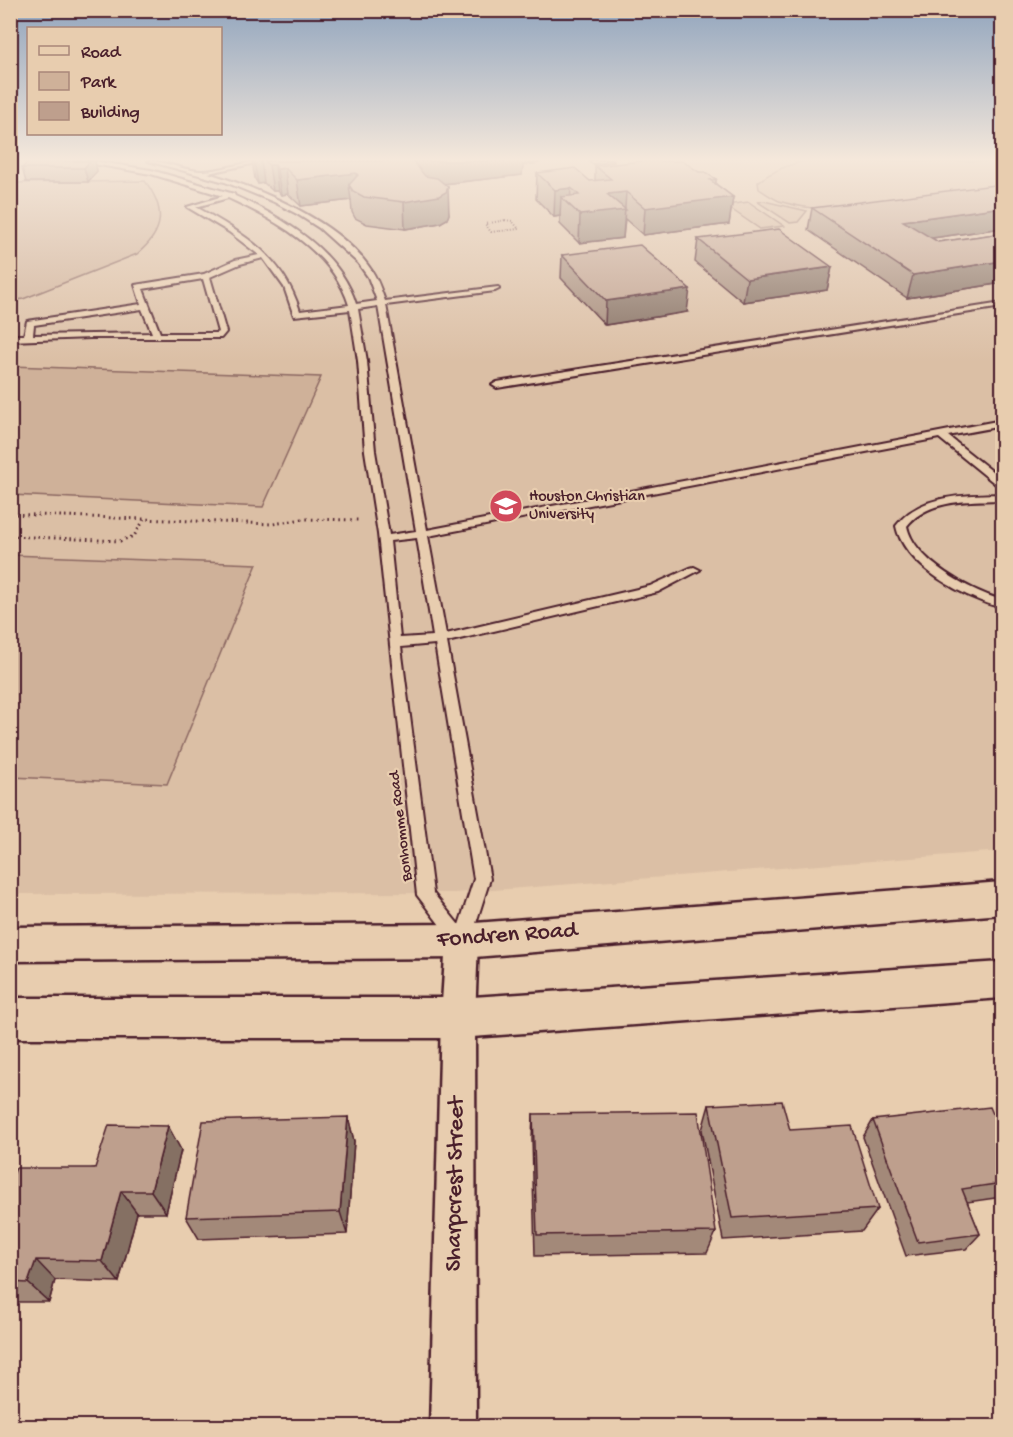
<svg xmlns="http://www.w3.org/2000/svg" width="1013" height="1437" font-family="'Gochi Hand',sans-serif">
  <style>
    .built { fill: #dbbfa5 }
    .green { fill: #cfb199; stroke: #8c6862; stroke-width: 1.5 }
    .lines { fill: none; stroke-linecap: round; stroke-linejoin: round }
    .service-casing { stroke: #4a1f2b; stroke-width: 4 }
    .minor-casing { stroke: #4a1f2b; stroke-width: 5 }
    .secondary-casing { stroke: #4a1f2b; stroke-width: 5 }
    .path-far1 { stroke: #4a1f2b; stroke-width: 2; stroke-dasharray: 1 2; stroke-linecap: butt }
    .path { stroke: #4a1f2b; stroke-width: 3; stroke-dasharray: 1.5 4; stroke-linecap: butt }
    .service { fill: #e8cdaf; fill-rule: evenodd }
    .minor { fill: #e8cdaf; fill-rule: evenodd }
    .secondary { fill: #e8cdaf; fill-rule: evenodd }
    .wall { fill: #a38979; stroke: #4a1f2b; stroke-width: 1.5 }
    .shaded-wall { fill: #856f63; stroke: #4a1f2b; stroke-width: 1.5 }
    .building { fill: #be9f8d; stroke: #4a1f2b; stroke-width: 1.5 }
    .labels { text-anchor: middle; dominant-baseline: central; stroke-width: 4.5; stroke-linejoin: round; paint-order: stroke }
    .far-poi-label { font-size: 16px; fill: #4a1f2b; stroke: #e8cdaf; text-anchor: start }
    .far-street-label { font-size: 16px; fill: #4a1f2b; stroke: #e8cdaf }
    .near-street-label { font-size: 24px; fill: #4a1f2b; stroke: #e8cdaf }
  </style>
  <rect width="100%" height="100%" fill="#e8cdaf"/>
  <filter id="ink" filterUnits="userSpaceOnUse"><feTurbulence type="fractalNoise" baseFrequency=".0167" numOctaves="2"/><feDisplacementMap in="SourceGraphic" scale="12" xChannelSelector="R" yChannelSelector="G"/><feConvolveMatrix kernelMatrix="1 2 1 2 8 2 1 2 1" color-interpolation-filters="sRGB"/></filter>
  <g filter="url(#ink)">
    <polygon class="built" points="10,161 1002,161 1002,851 454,893 11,894"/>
    <g class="green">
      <path d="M803 161H1002V198C937 204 841 221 779 201 772 198 765 193 759 189L758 182C772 171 786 166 803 161Z"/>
      <path d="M145 181C166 209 165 231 137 254L23 299 11 301V183Z"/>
      <polygon points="764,201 807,211 798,222 790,223 758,202"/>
      <polygon points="749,202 784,226 760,229 725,205"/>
      <polygon points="11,366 321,377 263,507 11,495"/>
      <polygon points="10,555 257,564 167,784 11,777"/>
    </g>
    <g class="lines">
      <g class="service-casing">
        <g id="service">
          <path d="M76 161H93L151 170 234 194 235 196C282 217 340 251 356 304L377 301 368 277 358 263 319 228 297 214 274 202 225 182 148 161C166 161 182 170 200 171 219 172 244 161 266 161L208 173C263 190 339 221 372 271 378 280 381 290 385 301L498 287 499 289 495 291 386 305 427 530 1002 420V426L948 436 1002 479V487L998 486 939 438 428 536 446 634 650 586 690 568 694 567 700 570 658 592 447 642 490 879 471 939 469 944 463 946 453 942 417 895 378 534 365 451 358 361 350 310 294 316 284 287 263 258 240 264 210 277 226 332 221 338H91L10 341V335H24L27 321 141 304 135 285 204 274 235 260 259 255 229 232 187 207 223 196 151 174ZM228 198C276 220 333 252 349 305L300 311C283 256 244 234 196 207ZM203 279 218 332 216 333H160L143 289ZM378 306 416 531 389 535 375 451 367 361 358 309ZM142 309 152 333 33 335 34 325ZM417 538 433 636 400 638 390 541ZM435 644 474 879 459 925 433 893 401 647Z"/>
          <polygon points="590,161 613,161 593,163"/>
          <polygon points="1002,303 1002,307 497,388 492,385 497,382"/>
          <path d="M1002 494V500C970 501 928 499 907 526 914 561 971 591 1002 600V608C965 598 904 566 896 526 919 494 965 495 1002 494Z"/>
        </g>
      </g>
      <g class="minor-casing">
        <polygon id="minor" points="462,927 474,931 478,941 475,1018 476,1426 430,1426 441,1018 446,941 450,931"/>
      </g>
      <g class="secondary-casing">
        <g id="secondary">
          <polygon points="1002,882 1002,914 462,958 10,961 10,927 462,924"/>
          <polygon points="1002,962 1002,998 458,1038 10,1038 10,998 458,998"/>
        </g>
      </g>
      <g class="path-far1">
        <polyline points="10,163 19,161"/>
        <polygon points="505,220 512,221 519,229 491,232 485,224"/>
      </g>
      <g class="path">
        <polyline points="10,514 273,524 303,519 358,520"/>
        <polyline points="10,536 120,541 134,536 144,520"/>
      </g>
      <use href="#service" class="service"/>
      <use href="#minor" class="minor"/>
      <use href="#secondary" class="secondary"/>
    </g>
    <g class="wall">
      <polygon points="95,161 97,171 88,182 26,182 22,168"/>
      <polygon points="252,161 539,161 539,163 523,165 522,175 444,184 449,214 447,219 440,223 405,229 367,224 355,218 352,212 351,200 301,206 288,194 281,195 278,191 273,191 264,183 258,184 255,179"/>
      <polygon points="595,166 699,172 716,179 716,184 733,197 729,224 643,235 625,219 623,238 579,243 560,224 560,216 554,217 536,199 537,173 590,181 595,181"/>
      <polygon points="812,208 1002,228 932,238 938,242 1002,233 1002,283 907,298 808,230"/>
      <polygon points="698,239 832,267 827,290 743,302 695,262"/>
      <polygon points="562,255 687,312 605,325 561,278"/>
      <polygon points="709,1105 790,1130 878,1209 862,1231 723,1240 702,1130"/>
      <polygon points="533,1114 716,1232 707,1253 535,1256 532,1138"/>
      <polygon points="348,1117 354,1141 347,1234 199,1239 186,1217"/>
      <polygon points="873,1120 1002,1135 1002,1197 967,1202 980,1234 966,1249 906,1256 863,1137"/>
      <polygon points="168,1126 181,1150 166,1213 137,1213 119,1282 55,1280 49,1302 10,1302 10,1182 95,1168"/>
    </g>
    <g class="shaded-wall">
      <polygon points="90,161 95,161 97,171 88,182 84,168"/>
      <polygon points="254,161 261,161 264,183 258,184"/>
      <polygon points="413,161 539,161 539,163 523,165 522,175 415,187"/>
      <polygon points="269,165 275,165 278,191 273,191"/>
      <polygon points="285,168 288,194 281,195 277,169"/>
      <polygon points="356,173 358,194 349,185 351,200 301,206 297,180"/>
      <polygon points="716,179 714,199 733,197 729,224 643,235 645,208 710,180"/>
      <polygon points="448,187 449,214 447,219 440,223 405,229 404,202"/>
      <polygon points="571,188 570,206 561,197 560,216 554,217 555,190"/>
      <polygon points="626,192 623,238 579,243 580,215 607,194"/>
      <polygon points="1002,207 1002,228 897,243 903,221"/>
      <polygon points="1002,261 1002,283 907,298 913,275"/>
      <polygon points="832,267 827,290 743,302 747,279"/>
      <polygon points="690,289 687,312 605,325 606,301"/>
      <polygon points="348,1117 354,1141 347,1234 340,1212"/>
      <polygon points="168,1126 181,1150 166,1213 151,1191"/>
      <polygon points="121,1191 137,1213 119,1282 102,1261"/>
      <polygon points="36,1260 55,1280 49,1302 28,1283"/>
    </g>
    <g class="building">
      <polygon points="29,161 90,161 84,168 22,168"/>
      <polygon points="264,161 416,161 413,161 425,176 437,178 448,187 446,192 439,196 404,202 364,197 353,191 349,185 358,175 356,173 297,180 285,168 277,169 275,165 269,165"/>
      <polygon points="642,161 683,161 699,172 705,172 716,179 710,180 733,197 645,208 626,192 617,193 607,194 626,210 580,215 561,197 579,195 575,191 571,188 555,190 537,173 575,168 590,181 611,179 595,166"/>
      <polygon points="1002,184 1002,207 903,221 938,242 1002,233 1002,261 913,275 812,208"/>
      <polygon points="779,229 832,267 747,279 698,239"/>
      <polygon points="640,245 690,289 606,301 562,255"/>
      <polygon points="782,1101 790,1130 852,1126 878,1209 732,1218 709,1105"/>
      <polygon points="990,1107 1002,1135 1002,1183 962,1189 980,1234 918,1242 873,1120"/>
      <polygon points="698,1112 716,1232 537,1235 533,1114"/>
      <polygon points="348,1117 340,1212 186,1217 203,1121"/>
      <polygon points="109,1125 168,1126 151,1191 121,1191 102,1261 36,1260 28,1283 10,1282 10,1182 16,1168 95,1168"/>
    </g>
  </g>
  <linearGradient id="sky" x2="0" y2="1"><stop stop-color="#90a4bd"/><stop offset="0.44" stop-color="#f5e8db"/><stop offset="1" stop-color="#f5e8db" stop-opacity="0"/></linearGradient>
  <rect width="1013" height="362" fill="url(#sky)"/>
  <defs>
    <g id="university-disc" transform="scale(1.725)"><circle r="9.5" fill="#d1495b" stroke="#e8cdaf"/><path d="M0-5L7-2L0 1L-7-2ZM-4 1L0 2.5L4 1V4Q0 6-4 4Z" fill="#fff"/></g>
  </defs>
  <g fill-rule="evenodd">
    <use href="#university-disc" x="506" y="506"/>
  </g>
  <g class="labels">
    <g class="far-poi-label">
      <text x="529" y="497">Houston Christian<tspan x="529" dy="18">University</tspan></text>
    </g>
    <g class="far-street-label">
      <text transform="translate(402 826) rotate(-97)">Bonhomme Road</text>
    </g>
    <g class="near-street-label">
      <text transform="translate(507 936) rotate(-4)">Fondren Road</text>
      <text transform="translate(456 1184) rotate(-89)">Sharpcrest Street</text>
    </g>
  </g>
  <rect width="1013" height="1437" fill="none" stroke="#e8cdaf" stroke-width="36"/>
  <rect x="18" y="18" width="977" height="1401" fill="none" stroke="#4a1f2b" stroke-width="2" filter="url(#ink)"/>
  <rect x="27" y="27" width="195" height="108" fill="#e8cdaf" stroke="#a9877a" stroke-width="1.5"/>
  <rect x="39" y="46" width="30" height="9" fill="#e8cdaf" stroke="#a9877a" stroke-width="1.5"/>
  <text x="81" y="57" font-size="18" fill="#4a1f2b">Road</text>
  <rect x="39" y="72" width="30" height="18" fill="#cfb199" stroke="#a9877a" stroke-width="1.5"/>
  <text x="81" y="87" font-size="18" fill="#4a1f2b">Park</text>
  <rect x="39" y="102" width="30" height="18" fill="#be9f8d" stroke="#a9877a" stroke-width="1.5"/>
  <text x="81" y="117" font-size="18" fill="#4a1f2b">Building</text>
</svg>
